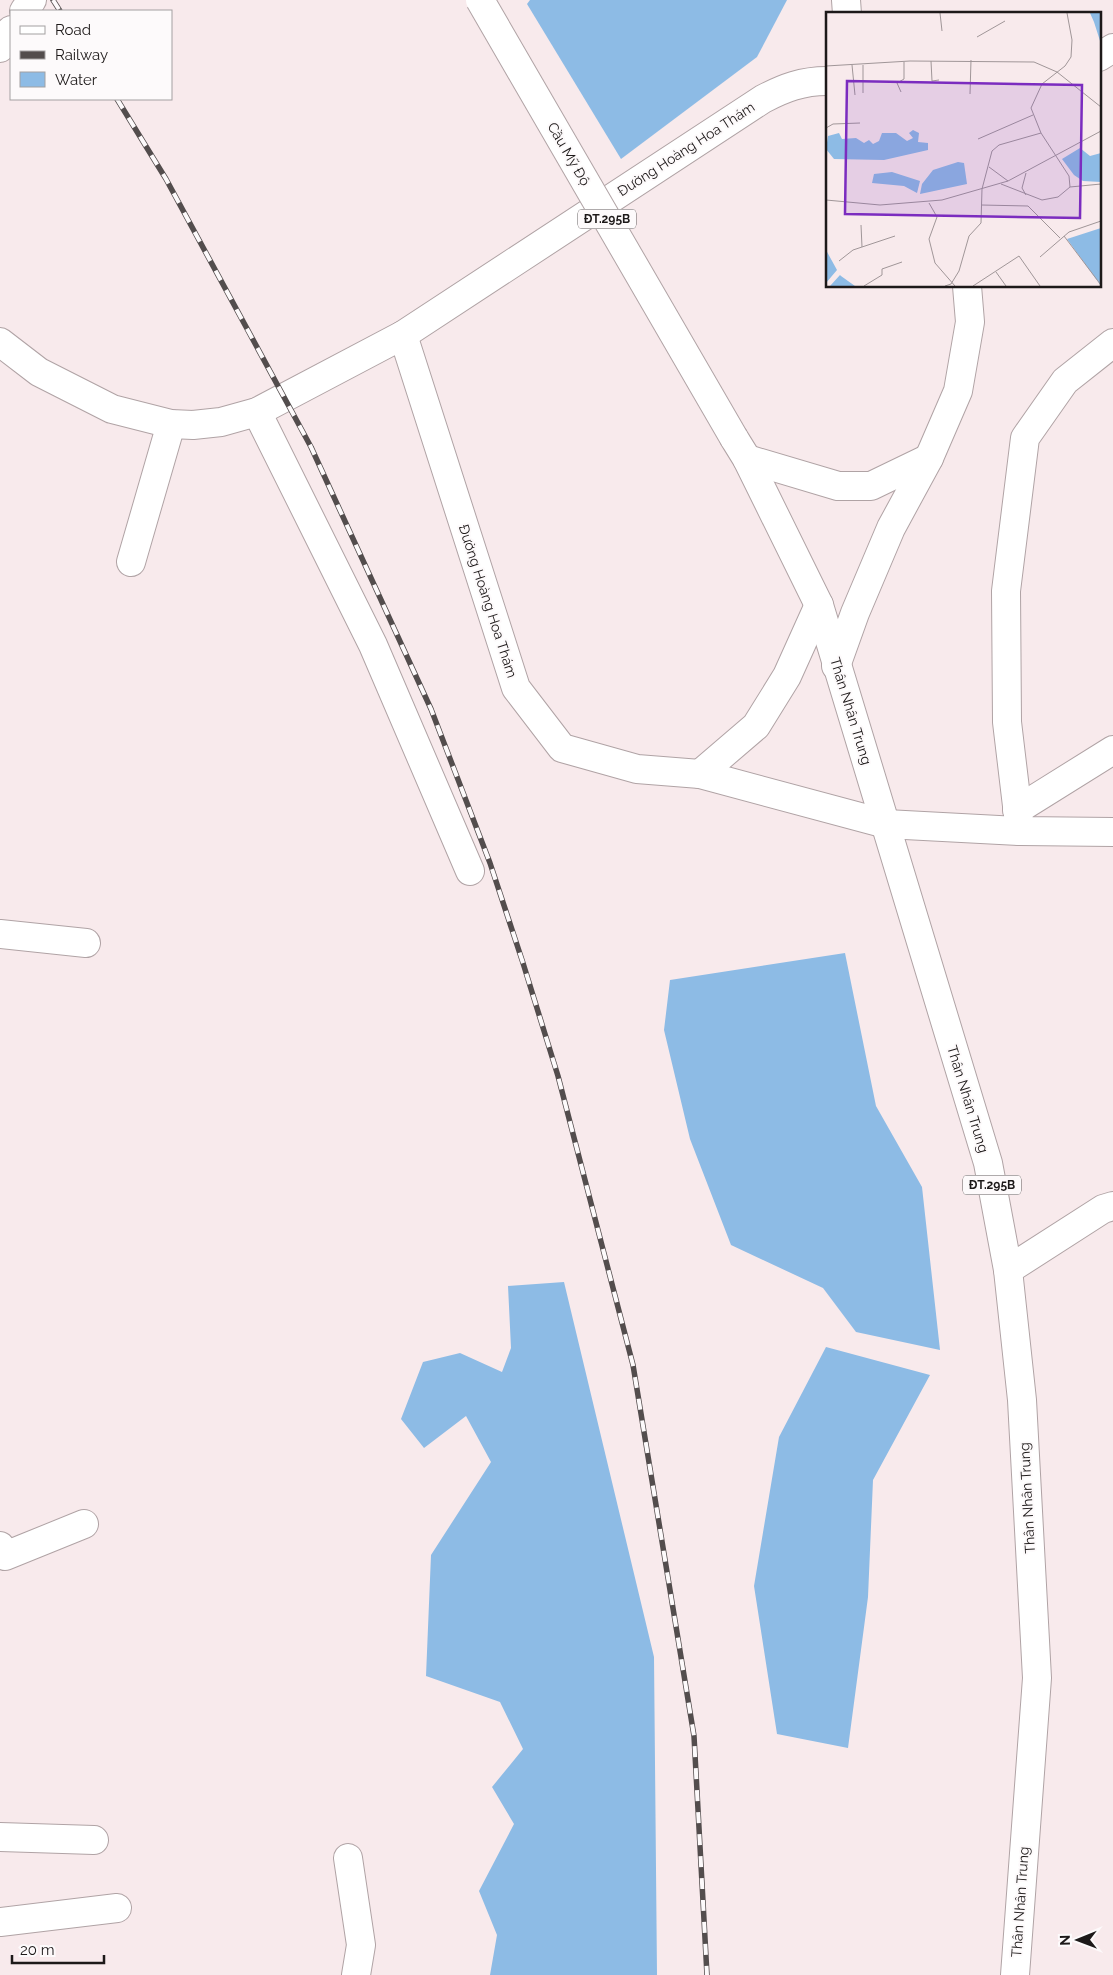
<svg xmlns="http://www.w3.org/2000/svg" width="1113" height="1975" font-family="Raleway,sans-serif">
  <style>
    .water { fill: #8dbbe5 }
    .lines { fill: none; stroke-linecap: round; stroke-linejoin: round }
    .minor-casing { stroke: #b0a3a5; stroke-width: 30 }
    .major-casing { stroke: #b0a3a5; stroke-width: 30 }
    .minor { stroke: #fff; stroke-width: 28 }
    .major { stroke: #fff; stroke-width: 28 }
    .rail-casing { stroke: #534d4d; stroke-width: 5.5 }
    .rail { stroke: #fdfafb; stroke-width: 4; stroke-dasharray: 11; stroke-linecap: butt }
    .major-bridge-casing { stroke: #b0a3a5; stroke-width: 30; stroke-linecap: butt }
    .major-bridge { stroke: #fff; stroke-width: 28 }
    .labels { text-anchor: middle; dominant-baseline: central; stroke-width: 4; stroke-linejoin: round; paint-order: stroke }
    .shield { fill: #fdfafb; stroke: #605c5d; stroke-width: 1 }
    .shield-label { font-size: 12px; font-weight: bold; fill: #1d1919 }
    .street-label { font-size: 14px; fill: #1d1919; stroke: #fdfafb }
    .inset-road { fill: none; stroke: #a09698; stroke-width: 1 }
    .view { fill: #7b2cbf; fill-opacity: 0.15; stroke: #7b2cbf; stroke-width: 2.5 }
    .inset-edge { fill: none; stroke: #1d1919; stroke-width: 2.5 }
  </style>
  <rect width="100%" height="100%" fill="#f8eaec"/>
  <g class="water">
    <polygon points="530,0 787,0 757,57 621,159 527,4"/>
    <polygon points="845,953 876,1106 922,1187 940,1350 856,1332 823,1288 731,1245 690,1139 664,1030 670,980"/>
    <polygon points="564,1282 654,1657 657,1975 490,1975 497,1935 479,1891 514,1824 492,1787 523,1749 500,1702 426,1676 431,1555 491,1462 466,1416 424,1448 401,1419 423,1362 460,1353 502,1372 511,1348 508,1286"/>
    <polygon points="826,1347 930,1375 873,1480 868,1597 848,1748 777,1734 754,1586 779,1437"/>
  </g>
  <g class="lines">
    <g class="minor-casing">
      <g id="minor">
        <polyline points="846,0 847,14"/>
        <polyline points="24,11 32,0"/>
        <polyline points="0,48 11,30"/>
        <polyline points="1099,57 1113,48"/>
        <polyline points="403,335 516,688 562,748 637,769 700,774 886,824 1020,831 1113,832"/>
        <path d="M0 342 39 372 112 409 171 424 193 425 221 422 257 412 403 335 763 99C784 88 802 81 827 81"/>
        <polyline points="257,412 373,645 470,871"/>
        <polyline points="747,459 838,486 871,486 929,458"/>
        <polyline points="131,562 171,424"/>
        <polyline points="836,666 855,613 891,528 929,458 958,391 970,322 967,286"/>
        <polyline points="700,774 756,726 787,676 819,605"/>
        <polyline points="1017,810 1113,750"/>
        <polyline points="1020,831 1007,722 1006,591 1025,438 1065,381 1113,343"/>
        <polyline points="0,934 86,943"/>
        <polyline points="1008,1270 1103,1209 1113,1206"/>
        <polyline points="0,1546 5,1556 84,1524"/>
        <polyline points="0,1837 94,1840"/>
        <polyline points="348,1858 361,1945 356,1975"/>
        <polyline points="0,1922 117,1908"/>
      </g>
    </g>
    <g class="major-casing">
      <polyline id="major" points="734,438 747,459 819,605 988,1163 1008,1270 1022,1400 1037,1678 1015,1975"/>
    </g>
    <use href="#minor" class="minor"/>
    <use href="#major" class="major"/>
    <g class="rail-casing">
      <g id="rail">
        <polyline points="53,0 60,11"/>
        <polyline points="117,99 166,179 311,447 431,709 490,863 523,963 558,1076 633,1365 694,1736 707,1975"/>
      </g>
    </g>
    <use href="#rail" class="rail"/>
    <g class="major-bridge-casing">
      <polyline id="major-bridge" points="480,0 734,438"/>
    </g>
    <use href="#major-bridge" class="major-bridge"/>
  </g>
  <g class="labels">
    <g class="shield">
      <rect x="578" y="209.5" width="58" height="19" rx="4"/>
      <rect x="963" y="1175.5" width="58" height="19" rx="4"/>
    </g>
    <g class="shield-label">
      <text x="607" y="219">ĐT.295B</text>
      <text x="992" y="1185">ĐT.295B</text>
    </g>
    <g class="street-label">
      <text transform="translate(686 149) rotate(-33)">Đường Hoàng Hoa Thám</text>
      <text transform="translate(569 154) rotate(60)">Cầu Mỹ Độ</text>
      <text transform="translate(488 601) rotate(72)">Đường Hoàng Hoa Thám</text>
      <text transform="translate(851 711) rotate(73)">Thân Nhân Trung</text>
      <text transform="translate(968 1099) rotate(73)">Thân Nhân Trung</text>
      <text transform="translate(1027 1498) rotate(-93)">Thân Nhân Trung</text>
      <text transform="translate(1020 1902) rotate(-86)">Thân Nhân Trung</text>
    </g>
  </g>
  <g transform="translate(826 12)">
    <rect width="275" height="275" fill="#f8eaec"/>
    <path d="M264 1H275V32L268 10ZM87 118 93 121 92 130 102 131V138L58 148 8 147 0 137 2 124 13 121 16 127 30 126 38 131 43 128 47 132 53 129 56 121H70L81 129 87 126 83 121ZM254 136 264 144 275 141V170L257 169 248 163 236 147ZM132 150 138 151 141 172 94 182 96 172 107 158ZM66 160 94 169 91 181 78 174 46 171 48 162ZM275 216V274L241 227ZM0 238 11 258 0 271ZM14 263 15 264 29 274H4Z" fill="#8dbbe5"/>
    <path class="inset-road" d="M114 1 116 19M151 25 179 9M105 49 106 69 113 68M26 53 29 83M0 54 84 49 208 50 231 60 275 95M75 80 71 71 78 67V50M37 81V53M144 82 145 48M0 116 7 112 34 111M152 127 207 103M163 155 182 169M175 172 216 188 232 185 244 175 243 164 215 121 205 96 216 72 239 54 245 45 246 28 241 1M244 175 275 172M200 183 196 176 200 161M0 188 54 193 116 188 182 169 275 119M103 191 111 205 103 227 109 251 129 274M155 193 202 194 234 226M35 213 36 235M238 224 275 273M214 245 243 220 275 209M13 249 27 238 69 224M170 260 180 274M38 274 56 263V257L76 250M119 274 125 272 133 259 143 224 155 211 156 177 166 139 173 133 215 121M147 274 193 244 214 274"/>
    <path class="view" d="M21 69 256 73 254 206 19 202Z"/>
    <rect width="275" height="275" class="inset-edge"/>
  </g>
  <rect x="10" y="10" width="162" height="90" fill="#fdfafb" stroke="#a3a0a1"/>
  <rect x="20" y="26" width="25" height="8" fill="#ffffff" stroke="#a3a0a1"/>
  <text x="55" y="35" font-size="15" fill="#1d1919">Road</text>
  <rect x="20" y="51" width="25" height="8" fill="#534d4d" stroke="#a3a0a1"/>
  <text x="55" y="60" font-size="15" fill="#1d1919">Railway</text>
  <rect x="20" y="72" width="25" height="15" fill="#8dbbe5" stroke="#a3a0a1"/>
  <text x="55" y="85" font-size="15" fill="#1d1919">Water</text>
  <g transform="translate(1078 1940) rotate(269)" stroke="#fdfafb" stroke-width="4" paint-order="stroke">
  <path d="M0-4L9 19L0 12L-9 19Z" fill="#1d1919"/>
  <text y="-8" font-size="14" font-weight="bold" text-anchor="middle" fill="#1d1919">N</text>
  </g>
  <path d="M12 1955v8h92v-8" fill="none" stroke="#1d1919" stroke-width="2.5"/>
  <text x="20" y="1955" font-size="15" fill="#1d1919" stroke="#fdfafb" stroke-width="4" paint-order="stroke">20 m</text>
</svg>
